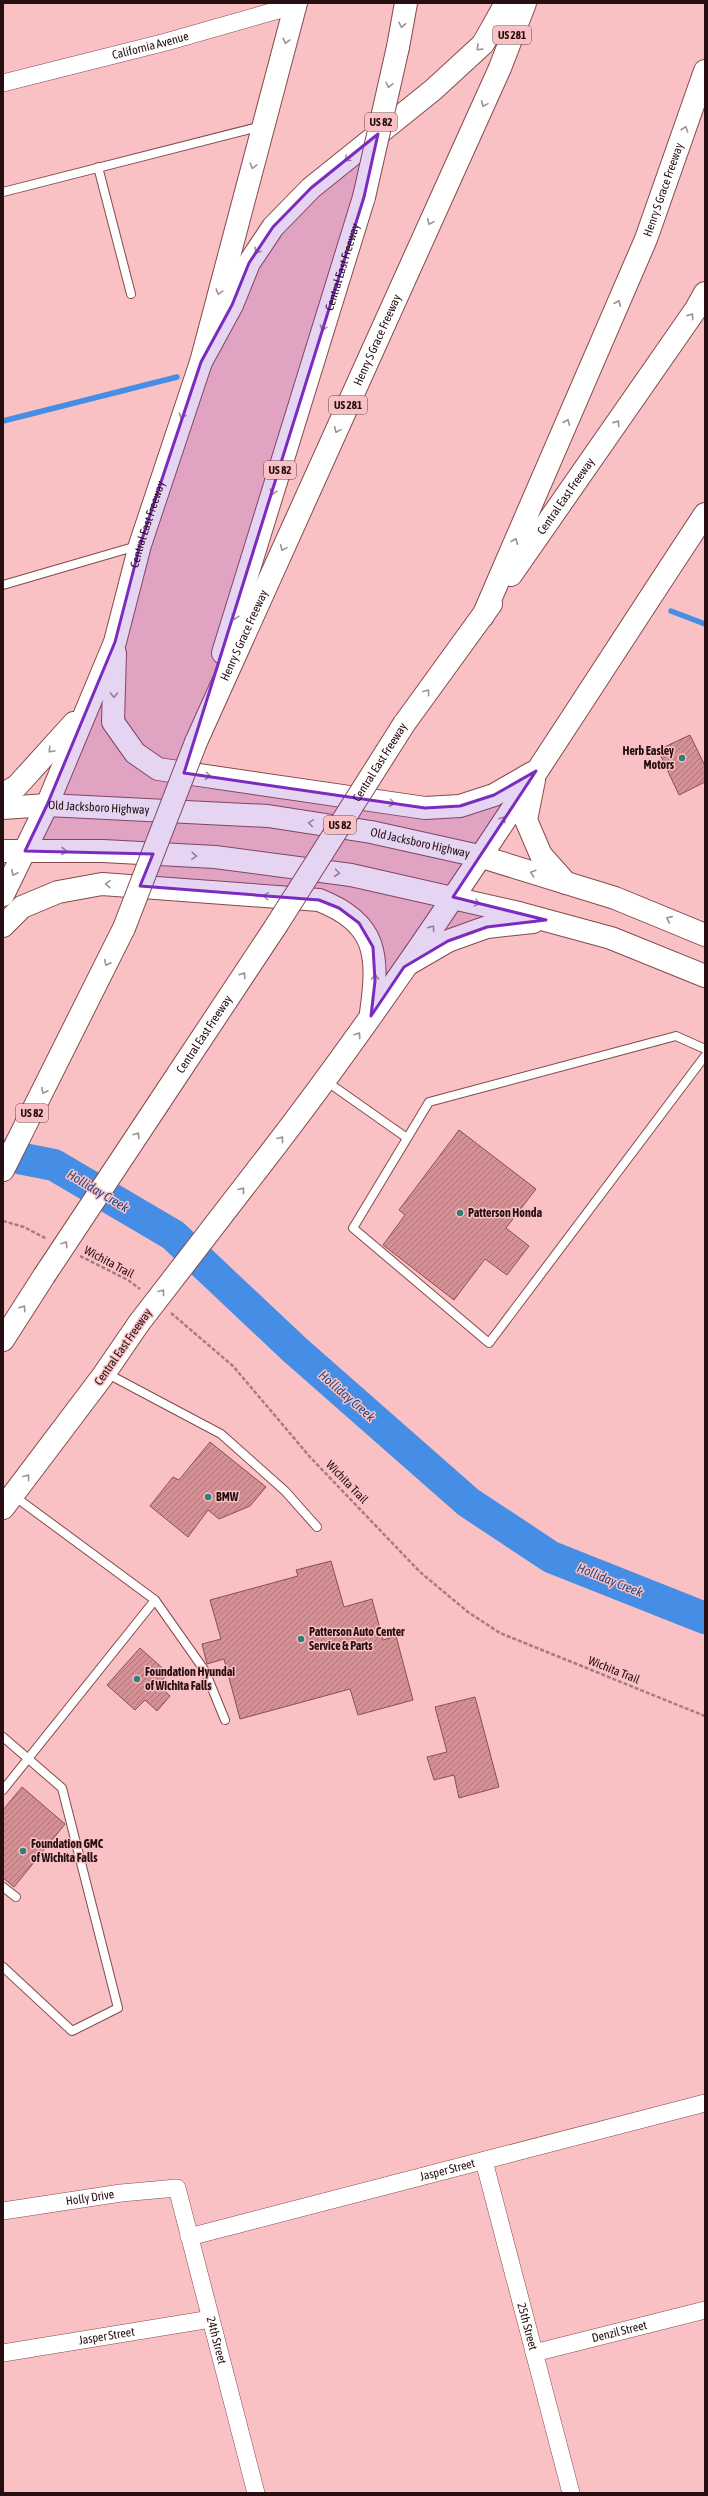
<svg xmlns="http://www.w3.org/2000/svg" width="708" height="2496" font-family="'Asap Condensed',sans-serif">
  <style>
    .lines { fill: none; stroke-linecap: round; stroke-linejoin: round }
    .stream { stroke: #468de6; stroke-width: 5.5 }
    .river { stroke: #468de6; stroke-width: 32 }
    .building { fill: url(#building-hatch); stroke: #8b4f54 }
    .lane-casing { stroke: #844a4e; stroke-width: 10 }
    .street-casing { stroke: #844a4e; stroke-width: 18 }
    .secondary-casing { stroke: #844a4e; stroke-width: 24 }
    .highway-casing { stroke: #844a4e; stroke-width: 24 }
    .path { stroke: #a77c7f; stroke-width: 2.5; stroke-dasharray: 4 2; stroke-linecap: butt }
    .lane { stroke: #fff; stroke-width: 8 }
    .street { stroke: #fff; stroke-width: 17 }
    .secondary { stroke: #fff; stroke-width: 22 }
    .highway { stroke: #fff; stroke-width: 22 }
    .secondary-bridge-casing { stroke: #844a4e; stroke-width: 24; stroke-linecap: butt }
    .highway-bridge-casing { stroke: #844a4e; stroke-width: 24; stroke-linecap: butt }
    .secondary-bridge { stroke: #fff; stroke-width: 22 }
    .highway-bridge { stroke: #fff; stroke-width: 22 }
    .oneway { stroke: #9d9394 }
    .marked { fill: #7b2cbf; fill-opacity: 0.2; stroke: #7b2cbf; stroke-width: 3; stroke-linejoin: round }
    .poi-dot { fill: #347d7d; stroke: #f9c1c4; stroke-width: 1.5 }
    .labels { text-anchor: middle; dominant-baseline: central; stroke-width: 3; stroke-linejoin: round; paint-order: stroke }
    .shield { fill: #f9c1c4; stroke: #654447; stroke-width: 1 }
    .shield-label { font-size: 11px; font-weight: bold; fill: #260e11 }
    .street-label { font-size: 12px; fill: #260e11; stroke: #f9c1c4 }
    .poi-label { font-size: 12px; font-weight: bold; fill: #260e11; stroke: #f9c1c4; text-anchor: start }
    .water-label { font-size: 13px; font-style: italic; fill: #1c4b85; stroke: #f9c1c4 }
  </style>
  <defs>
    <pattern id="building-hatch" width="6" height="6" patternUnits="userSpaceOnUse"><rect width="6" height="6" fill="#d39195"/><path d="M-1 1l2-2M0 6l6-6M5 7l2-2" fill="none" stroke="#ab7578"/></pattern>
  </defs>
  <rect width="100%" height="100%" fill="#f9c1c4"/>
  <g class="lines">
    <g class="stream">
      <polyline points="3,421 177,377"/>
      <polyline points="671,611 705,624"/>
    </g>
    <polyline class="river" points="3,1155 54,1165 173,1235 294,1349 468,1502 551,1557 705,1618"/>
  </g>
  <g class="building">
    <polygon points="690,735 705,766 705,782 679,795 658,750"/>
    <polygon points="459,1130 536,1189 506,1228 529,1246 507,1275 485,1259 454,1300 383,1245 405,1215 399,1210"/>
    <polygon points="210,1442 266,1487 250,1506 219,1519 208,1510 188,1537 150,1506 173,1477 179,1480"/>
    <polygon points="331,1561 344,1607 372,1599 383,1640 396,1636 413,1700 358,1715 350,1689 240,1719 224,1659 207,1664 202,1644 221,1639 210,1600 298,1576 296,1570"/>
    <polygon points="140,1648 168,1673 158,1685 170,1696 157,1711 145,1700 135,1710 107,1685"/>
    <polygon points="475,1697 499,1787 459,1798 454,1775 434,1780 427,1757 447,1752 435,1707"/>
    <polygon points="22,1787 65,1824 14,1887 3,1878 3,1810"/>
  </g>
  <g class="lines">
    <g class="lane-casing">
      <g id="lane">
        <polyline points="98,167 131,294"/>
        <polyline points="3,192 262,126"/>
        <polyline points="3,585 137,546"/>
        <polyline points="705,1049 676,1036 429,1102 353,1228 489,1343 705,1056"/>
        <polyline points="326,1081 407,1138"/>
        <polyline points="106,1373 221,1434 285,1491 317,1527"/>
        <polyline points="14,1496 155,1600 205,1671 225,1720"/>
        <polyline points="3,1737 62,1788 118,2008 72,2031 3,1967"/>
        <polyline points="3,1790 155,1600"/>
        <polyline points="3,1887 16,1897"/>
      </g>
    </g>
    <g class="street-casing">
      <g id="street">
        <path id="s1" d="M3 83 166 42 296 5"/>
        <path id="s2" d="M484 2161 571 2493"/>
        <path id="s3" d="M3 2211 121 2193 177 2188 256 2493"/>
        <path id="s4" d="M189 2237 705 2103"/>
        <path id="s5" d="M3 2353 211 2319"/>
        <path id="s6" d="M534 2353 705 2310"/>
      </g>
    </g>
    <g class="secondary-casing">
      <g id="secondary">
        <polyline points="115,653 113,722 135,753 158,769 425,808 460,806 494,795 532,773"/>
        <polyline points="534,780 526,820 541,855 566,883"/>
        <polyline points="3,794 17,786 74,723"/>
        <path id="s7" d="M3 808 47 805 268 816 371 832 479 856 615 898 705 935"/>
        <polyline points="3,851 103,851 215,857 351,875 519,913 611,938 705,976"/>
        <path id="s8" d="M3 895 47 805 115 642 140 545 201 362 296 3"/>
        <path d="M3 926 22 907 58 892 102 884 319 900C378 923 379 956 371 1013"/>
        <polyline points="410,963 448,941 487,927 533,922"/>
        <path d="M257 1170C420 961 559 735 705 514"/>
        <polyline points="3,1508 102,1377 139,1323"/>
      </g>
    </g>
    <g class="highway-casing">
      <g id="highway">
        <polyline points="398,47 406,3"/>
        <polyline points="201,362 232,305 249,263 273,227 311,188 433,90 483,44 506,3"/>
        <path id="s9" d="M511 575 696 309 705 293"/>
        <path id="s10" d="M483 616 646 239 705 71"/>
        <path id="s11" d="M223 653 364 197"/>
        <polyline points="404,724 491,604"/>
        <path id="s12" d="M196 742 500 68 525 3"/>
        <path id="s13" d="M160 1101 276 926"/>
        <polyline points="3,1170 124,928"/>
        <polyline points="3,1340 44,1276"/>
      </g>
    </g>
    <g class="path">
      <polyline points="3,1221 24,1227 47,1239"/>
      <polyline points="80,1256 128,1280 140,1289"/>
      <polyline points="171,1313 233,1366 310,1457 420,1572 468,1612 500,1633 705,1716"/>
    </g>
    <use href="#lane" class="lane"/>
    <use href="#street" class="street"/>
    <use href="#secondary" class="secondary"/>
    <use href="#highway" class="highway"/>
    <g class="secondary-bridge-casing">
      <polyline id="secondary-bridge" points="139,1323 257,1170"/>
    </g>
    <g class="highway-bridge-casing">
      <g id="highway-bridge">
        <polyline points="364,197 398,47"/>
        <path id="s14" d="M276 926 404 724"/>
        <polyline points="124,928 196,742"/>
        <polyline points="44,1276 160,1101"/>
      </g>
    </g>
    <use href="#secondary-bridge" class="secondary-bridge"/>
    <use href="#highway-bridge" class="highway-bridge"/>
  </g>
  <defs><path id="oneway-chevron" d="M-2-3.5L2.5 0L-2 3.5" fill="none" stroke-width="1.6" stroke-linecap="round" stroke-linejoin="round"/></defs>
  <g class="oneway">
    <use href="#oneway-chevron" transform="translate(402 25) rotate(101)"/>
    <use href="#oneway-chevron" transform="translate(286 41) rotate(105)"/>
    <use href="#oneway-chevron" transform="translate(479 48) rotate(136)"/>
    <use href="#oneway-chevron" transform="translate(389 85) rotate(103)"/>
    <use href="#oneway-chevron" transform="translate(484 104) rotate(114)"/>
    <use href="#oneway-chevron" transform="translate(685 129) rotate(-71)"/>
    <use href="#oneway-chevron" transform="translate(347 159) rotate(141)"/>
    <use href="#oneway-chevron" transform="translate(253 166) rotate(105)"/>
    <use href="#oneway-chevron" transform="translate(430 222) rotate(114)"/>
    <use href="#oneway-chevron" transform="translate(257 251) rotate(123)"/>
    <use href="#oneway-chevron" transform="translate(219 292) rotate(105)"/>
    <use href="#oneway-chevron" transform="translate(618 303) rotate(-67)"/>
    <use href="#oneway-chevron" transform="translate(691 316) rotate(-55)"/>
    <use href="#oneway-chevron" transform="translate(323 328) rotate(107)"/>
    <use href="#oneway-chevron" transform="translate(182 416) rotate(109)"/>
    <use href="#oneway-chevron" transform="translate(567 422) rotate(-67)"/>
    <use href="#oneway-chevron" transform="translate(617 423) rotate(-55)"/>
    <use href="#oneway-chevron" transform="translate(337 430) rotate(114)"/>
    <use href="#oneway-chevron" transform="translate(273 492) rotate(107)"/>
    <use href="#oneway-chevron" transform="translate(515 541) rotate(-67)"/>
    <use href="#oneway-chevron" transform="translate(283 548) rotate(114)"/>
    <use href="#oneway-chevron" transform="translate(235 617) rotate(107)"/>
    <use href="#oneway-chevron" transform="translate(427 692) rotate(-54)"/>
    <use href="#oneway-chevron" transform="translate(114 695) rotate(91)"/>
    <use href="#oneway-chevron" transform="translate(51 750) rotate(133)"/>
    <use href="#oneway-chevron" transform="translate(208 776) rotate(8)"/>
    <use href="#oneway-chevron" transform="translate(392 803) rotate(8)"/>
    <use href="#oneway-chevron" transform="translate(503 819) rotate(-57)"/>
    <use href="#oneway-chevron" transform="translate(311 823) rotate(-171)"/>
    <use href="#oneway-chevron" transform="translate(64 851)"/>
    <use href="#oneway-chevron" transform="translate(194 856) rotate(3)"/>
    <use href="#oneway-chevron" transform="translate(14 873) rotate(116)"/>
    <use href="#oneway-chevron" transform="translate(337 873) rotate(7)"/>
    <use href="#oneway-chevron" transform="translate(533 873) rotate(-163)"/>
    <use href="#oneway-chevron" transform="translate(108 884) rotate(-177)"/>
    <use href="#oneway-chevron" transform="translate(266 896) rotate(-176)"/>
    <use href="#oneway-chevron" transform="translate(477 903) rotate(14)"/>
    <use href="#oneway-chevron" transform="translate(669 919) rotate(-156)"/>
    <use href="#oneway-chevron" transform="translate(432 928) rotate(-55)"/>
    <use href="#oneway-chevron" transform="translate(107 963) rotate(116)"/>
    <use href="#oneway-chevron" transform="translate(243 975) rotate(-57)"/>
    <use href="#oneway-chevron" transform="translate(375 977) rotate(-92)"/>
    <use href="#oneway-chevron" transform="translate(358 1035) rotate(-56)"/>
    <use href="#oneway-chevron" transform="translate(44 1091) rotate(117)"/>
    <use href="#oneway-chevron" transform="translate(137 1135) rotate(-57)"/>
    <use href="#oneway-chevron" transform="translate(281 1139) rotate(-52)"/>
    <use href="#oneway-chevron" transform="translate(242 1190) rotate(-52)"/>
    <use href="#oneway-chevron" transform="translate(65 1244) rotate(-57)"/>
    <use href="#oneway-chevron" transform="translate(162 1292) rotate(-52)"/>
    <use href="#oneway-chevron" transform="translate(23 1308) rotate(-57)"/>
    <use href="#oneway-chevron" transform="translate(27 1477) rotate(-53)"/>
  </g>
  <path class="marked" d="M378 134 364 197 184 773 425 808 460 806 494 795 536 771 453 897 546 920 487 927 448 941 404 967 371 1016 375 981 373 947 359 923 339 908 319 900 140 886 153 854 25 851 47 805 115 642 140 545 201 362 232 305 249 263 273 227 311 188Z"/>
  <g class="poi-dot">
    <circle cx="682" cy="758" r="4"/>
    <circle cx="460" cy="1213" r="4"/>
    <circle cx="208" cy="1497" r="4"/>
    <circle cx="301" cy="1639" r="4"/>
    <circle cx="137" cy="1679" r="4"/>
    <circle cx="23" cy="1851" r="4"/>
  </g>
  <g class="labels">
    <g class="shield">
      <rect x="493" y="26" width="38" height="18" rx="3"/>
      <rect x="365" y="113" width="32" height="18" rx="3"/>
      <rect x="329" y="396" width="38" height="18" rx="3"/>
      <rect x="264" y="461" width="32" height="18" rx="3"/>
      <rect x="324" y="816" width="32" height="18" rx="3"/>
      <rect x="16" y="1104" width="32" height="18" rx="3"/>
    </g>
    <g class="shield-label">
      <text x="512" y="35">US 281</text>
      <text x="381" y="122">US 82</text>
      <text x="348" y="405">US 281</text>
      <text x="280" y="470">US 82</text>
      <text x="340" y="825">US 82</text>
      <text x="32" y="1113">US 82</text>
    </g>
    <g class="street-label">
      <text stroke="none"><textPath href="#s1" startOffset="152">California Avenue</textPath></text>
      <text stroke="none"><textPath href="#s10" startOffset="463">Henry S Grace Freeway</textPath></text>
      <text stroke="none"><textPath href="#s11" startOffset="404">Central East Freeway</textPath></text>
      <text stroke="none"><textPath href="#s12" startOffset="441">Henry S Grace Freeway</textPath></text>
      <text stroke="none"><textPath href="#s9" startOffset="96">Central East Freeway</textPath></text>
      <text stroke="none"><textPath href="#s8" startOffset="399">Central East Freeway</textPath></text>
      <text stroke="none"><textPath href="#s12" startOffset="117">Henry S Grace Freeway</textPath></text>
      <text stroke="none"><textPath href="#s14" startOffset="194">Central East Freeway</textPath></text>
      <text stroke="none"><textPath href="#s7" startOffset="96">Old Jacksboro Highway</textPath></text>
      <text stroke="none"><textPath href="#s7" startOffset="420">Old Jacksboro Highway</textPath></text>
      <text stroke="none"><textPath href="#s13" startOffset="80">Central East Freeway</textPath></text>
      <text transform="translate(109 1262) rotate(28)">Wichita Trail</text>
      <text transform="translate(123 1347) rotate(-55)">Central East Freeway</text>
      <text transform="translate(347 1482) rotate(46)">Wichita Trail</text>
      <text transform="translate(614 1670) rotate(22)">Wichita Trail</text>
      <text stroke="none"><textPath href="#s4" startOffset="267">Jasper Street</textPath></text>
      <text stroke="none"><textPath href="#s3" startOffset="88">Holly Drive</textPath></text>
      <text stroke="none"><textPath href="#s2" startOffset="171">25th Street</textPath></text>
      <text stroke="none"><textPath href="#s6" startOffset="88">Denzil Street</textPath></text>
      <text stroke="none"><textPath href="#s5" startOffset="105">Jasper Street</textPath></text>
      <text stroke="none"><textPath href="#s3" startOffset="333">24th Street</textPath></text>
    </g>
    <g class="poi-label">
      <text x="674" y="751" text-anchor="end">Herb Easley<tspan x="674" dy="14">Motors</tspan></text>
      <text x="468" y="1213">Patterson Honda</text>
      <text x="216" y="1497">BMW</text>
      <text x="309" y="1632">Patterson Auto Center<tspan x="309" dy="14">Service &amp; Parts</tspan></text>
      <text x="145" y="1672">Foundation Hyundai<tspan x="145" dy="14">of Wichita Falls</tspan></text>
      <text x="31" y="1844">Foundation GMC<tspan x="31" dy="14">of Wichita Falls</tspan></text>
    </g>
    <g class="water-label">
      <text transform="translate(98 1191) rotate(31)">Holliday Creek</text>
      <text transform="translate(347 1396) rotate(41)">Holliday Creek</text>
      <text transform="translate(610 1580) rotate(22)">Holliday Creek</text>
    </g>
  </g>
  <rect width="708" height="2496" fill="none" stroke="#260e11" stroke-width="8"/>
</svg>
